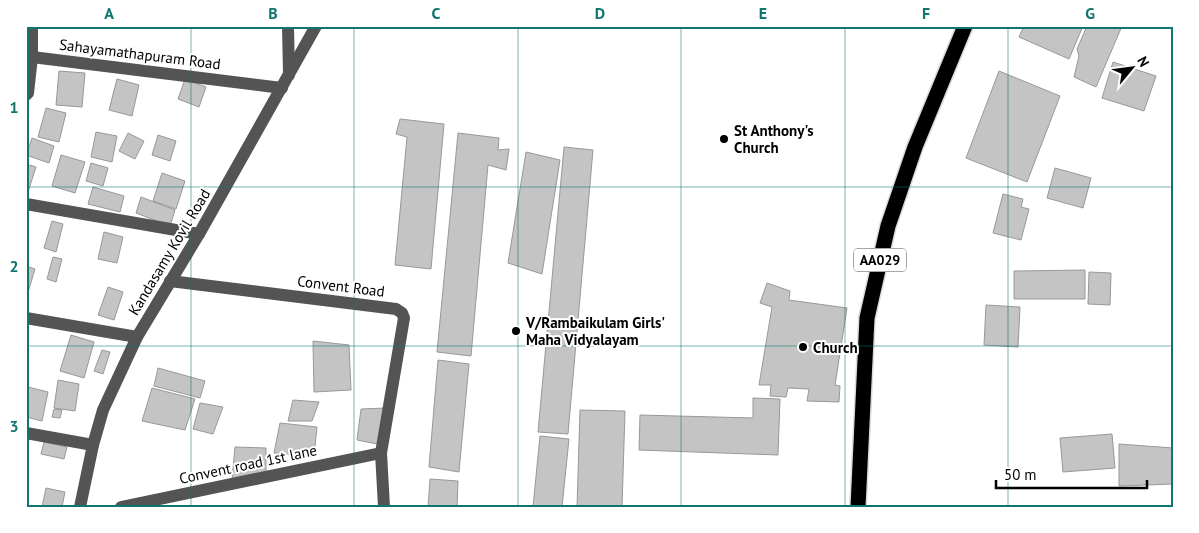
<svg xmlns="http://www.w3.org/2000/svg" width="1199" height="533" font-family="'PT Sans',sans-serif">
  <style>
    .building { fill: #c4c4c4; stroke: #989898 }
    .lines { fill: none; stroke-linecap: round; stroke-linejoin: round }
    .highway-casing { stroke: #dbdbdb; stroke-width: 18 }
    .minor { stroke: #545454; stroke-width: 12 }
    .highway { stroke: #000; stroke-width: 15 }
    .grid { fill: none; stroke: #0f766e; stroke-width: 1; stroke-opacity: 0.55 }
    .poi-dot { fill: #000; stroke: #fff; stroke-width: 2 }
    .labels { text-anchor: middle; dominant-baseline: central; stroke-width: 4; stroke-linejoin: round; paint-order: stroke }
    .shield { fill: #fff; stroke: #4c4c4c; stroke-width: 1 }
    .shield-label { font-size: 14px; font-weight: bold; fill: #000 }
    .street-label { font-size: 15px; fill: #000; stroke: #fff }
    .poi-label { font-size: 15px; font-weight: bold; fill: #000; stroke: #fff; text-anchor: start }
    .neatline { fill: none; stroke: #0f766e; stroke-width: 2 }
    .grid-label { font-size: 16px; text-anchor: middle; font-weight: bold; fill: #0f766e }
  </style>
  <rect width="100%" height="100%" fill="#fff"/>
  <g class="building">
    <polygon points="1024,26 1083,26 1069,59 1019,37"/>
    <polygon points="1087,26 1122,26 1096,87 1074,77 1079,56 1077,49"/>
    <polygon points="1113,62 1156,76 1144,111 1102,98"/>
    <polygon points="59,71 85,73 82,107 56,105"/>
    <polygon points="999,71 1060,96 1027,182 966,158"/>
    <polygon points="117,79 139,85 132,116 109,110"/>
    <polygon points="185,79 206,87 199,107 178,99"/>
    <polygon points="46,108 66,113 59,142 38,137"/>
    <polygon points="400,119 444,124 431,269 395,265 407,137 396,134"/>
    <polygon points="96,132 117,136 112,162 91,157"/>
    <polygon points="128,133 144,141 135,159 119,151"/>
    <polygon points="458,133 499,138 498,150 509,149 506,170 488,165 471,356 437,352"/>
    <polygon points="158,135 176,141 170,161 152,155"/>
    <polygon points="32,138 54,146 49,163 26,155"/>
    <polygon points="564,147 593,150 568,434 538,432"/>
    <polygon points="526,152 560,160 542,274 508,263"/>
    <polygon points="61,155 85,162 75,193 52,186"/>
    <polygon points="91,163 108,168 103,186 86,181"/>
    <polygon points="26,164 36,167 27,195 26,194"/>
    <polygon points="1055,168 1091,178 1083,208 1047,198"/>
    <polygon points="162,173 185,181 176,209 153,201"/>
    <polygon points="93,187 124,196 120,212 88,204"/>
    <polygon points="1003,194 1023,199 1021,207 1029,209 1021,240 993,233"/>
    <polygon points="141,197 175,210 170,226 136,213"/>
    <polygon points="52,221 63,224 56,252 44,248"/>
    <polygon points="104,232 123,237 117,263 98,259"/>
    <polygon points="53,257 62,259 56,282 47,279"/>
    <polygon points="26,266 35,269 26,299"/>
    <polygon points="1085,270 1085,299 1014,299 1014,271"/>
    <polygon points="1089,272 1111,273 1110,305 1088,304"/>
    <polygon points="767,283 790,291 789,300 847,308 835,385 840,386 839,402 807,401 809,389 788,388 786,397 770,396 771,385 759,385 772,307 760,303"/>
    <polygon points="108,287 123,292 114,320 98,315"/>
    <polygon points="986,305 1020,307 1018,347 984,345"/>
    <polygon points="71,335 94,342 84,378 60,371"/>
    <polygon points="313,341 349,345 351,390 314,392"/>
    <polygon points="102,350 110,352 103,374 94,371"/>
    <polygon points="438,360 469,364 459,472 429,467"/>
    <polygon points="158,368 205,381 200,398 154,386"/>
    <polygon points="58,380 79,384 75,411 54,408"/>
    <polygon points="28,387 48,392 42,421 26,417"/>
    <polygon points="152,388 195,399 185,430 142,421"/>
    <polygon points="753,398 780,399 778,455 639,450 640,415 753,418"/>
    <polygon points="293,400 319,402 312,421 288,421"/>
    <polygon points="200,403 223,407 213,434 193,429"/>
    <polygon points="385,408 382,445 357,440 361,409"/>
    <polygon points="54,409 62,410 60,418 52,417"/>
    <polygon points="580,410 625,411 622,507 577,507"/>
    <polygon points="280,423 317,427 314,456 274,453"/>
    <polygon points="1112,434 1115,468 1063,472 1060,438"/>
    <polygon points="540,436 569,439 562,507 533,507"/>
    <polygon points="44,442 67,447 64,459 41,454"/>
    <polygon points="1119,444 1173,448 1173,484 1119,486"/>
    <polygon points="235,447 266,448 266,475 232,480"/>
    <polygon points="430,479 458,481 457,507 428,507"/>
    <polygon points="46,488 65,492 62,507 42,507"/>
  </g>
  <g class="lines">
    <g class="highway-casing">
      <polyline id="highway" points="858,507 867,318 888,226 915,147 965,26"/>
    </g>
    <g class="minor">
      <polyline points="288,26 289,75"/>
      <polyline points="32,57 32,26"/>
      <polyline points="26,95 28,93 32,57 282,88"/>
      <polyline points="26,204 199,234"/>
      <polyline points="170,281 396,309 402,313 404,318 381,453 384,507"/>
      <polyline points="26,318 137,337"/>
      <polyline points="26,433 93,445"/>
      <polyline points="80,507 93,445 103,410 137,337 199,234 316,26"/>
      <polyline points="121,507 381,453"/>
    </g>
    <use href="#highway" class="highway"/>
  </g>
  <path class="grid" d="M191 26V507M354 26V507M518 26V507M681 26V507M845 26V507M1008 26V507M26 187H1173M26 346H1173"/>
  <g class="poi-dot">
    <circle cx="724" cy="139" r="5"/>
    <circle cx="516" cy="331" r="5"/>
    <circle cx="803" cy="347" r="5"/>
  </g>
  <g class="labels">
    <rect class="shield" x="854" y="248.5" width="52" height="23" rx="4"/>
    <g class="shield-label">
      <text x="880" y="260">AA029</text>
    </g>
    <g class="street-label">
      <text transform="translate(140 54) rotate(7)">Sahayamathapuram Road</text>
      <text transform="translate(169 252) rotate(-59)">Kandasamy Kovil Road</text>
      <text transform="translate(341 286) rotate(7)">Convent Road</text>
      <text transform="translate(248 464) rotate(-12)">Convent road 1st lane</text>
    </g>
    <g class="poi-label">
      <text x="734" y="130">St Anthony's<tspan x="734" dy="17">Church</tspan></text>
      <text x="526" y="322">V/Rambaikulam Girls'<tspan x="526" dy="17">Maha Vidyalayam</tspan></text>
      <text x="813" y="347">Church</text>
    </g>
  </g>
  <rect width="1199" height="533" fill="none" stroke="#ffffff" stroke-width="55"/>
  <g transform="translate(1132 68) rotate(61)" stroke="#ffffff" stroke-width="4" paint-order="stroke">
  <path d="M0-4L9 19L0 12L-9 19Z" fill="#000000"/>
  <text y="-8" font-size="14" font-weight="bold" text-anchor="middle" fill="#000000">N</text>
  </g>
  <path d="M996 480v8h151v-8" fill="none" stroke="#000000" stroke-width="2.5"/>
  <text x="1004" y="480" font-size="15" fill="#000000" stroke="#ffffff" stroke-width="4" paint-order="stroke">50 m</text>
  <rect x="28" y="28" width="1144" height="478" class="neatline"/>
  <g class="grid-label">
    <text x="109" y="19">A</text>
    <text x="273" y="19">B</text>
    <text x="436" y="19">C</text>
    <text x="600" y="19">D</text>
    <text x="763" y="19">E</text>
    <text x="926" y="19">F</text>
    <text x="1090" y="19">G</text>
    <text x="14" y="113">1</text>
    <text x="14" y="272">2</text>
    <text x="14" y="432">3</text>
  </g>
</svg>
